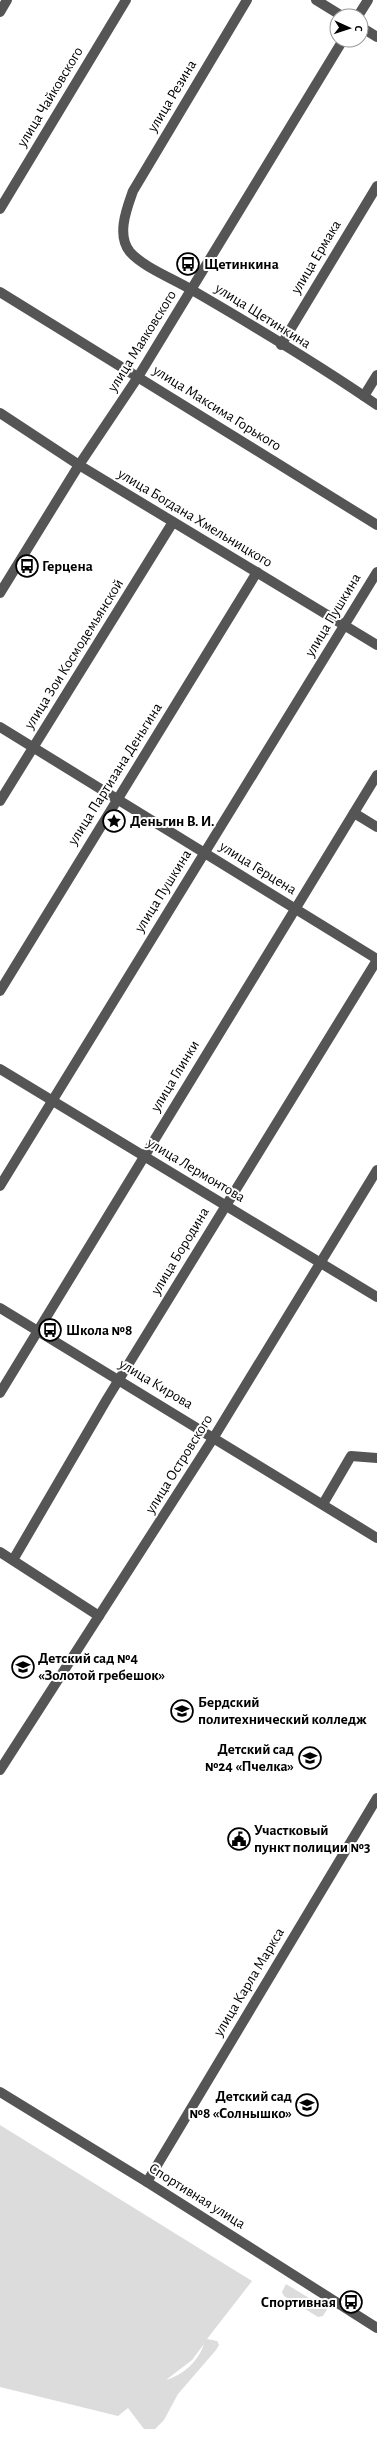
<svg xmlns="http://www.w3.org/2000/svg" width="377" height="2453" font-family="'Alegreya Sans',sans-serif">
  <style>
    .green { fill: #dcdcdc; fill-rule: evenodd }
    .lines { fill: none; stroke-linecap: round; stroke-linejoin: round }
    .minor { stroke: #555; stroke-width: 10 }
    .labels { text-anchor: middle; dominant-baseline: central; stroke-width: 4; stroke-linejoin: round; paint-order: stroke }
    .street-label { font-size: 15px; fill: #000; stroke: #fff }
    .poi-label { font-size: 15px; font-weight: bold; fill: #000; stroke: #fff; text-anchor: start }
  </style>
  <rect width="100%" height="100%" fill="#fff"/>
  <g class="green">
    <path d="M0 2125 252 2281 207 2339 217 2341 219 2345 216 2350 178 2394 164 2420 155 2429H144L128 2408 118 2416 0 2387ZM204 2344C198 2362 183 2375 166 2380L192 2360Z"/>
    <polygon points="286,2284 327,2309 323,2316 318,2317 284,2296 282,2292"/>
  </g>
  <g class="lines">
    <g class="minor">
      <path d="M247 0 133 191C127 208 116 235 130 252 143 267 174 279 192 290 254 326 318 364 377 405"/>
      <polyline points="316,0 342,16"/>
      <polyline points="0,12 7,0"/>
      <polyline points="358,16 368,0"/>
      <polyline points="361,27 377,37"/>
      <polyline points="0,209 126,0"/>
      <polyline points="0,292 377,525"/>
      <polyline points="281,345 377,186"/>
      <polyline points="364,396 377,375"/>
      <polyline points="0,413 79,465 377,645"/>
      <polyline points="0,593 79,465 138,377 343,40"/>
      <polyline points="0,727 377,959"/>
      <polyline points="0,801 173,522"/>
      <polyline points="354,813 377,827"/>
      <polyline points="0,991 257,572"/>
      <polyline points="0,1069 377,1297"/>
      <polyline points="0,1186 377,572"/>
      <polyline points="0,1308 377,1538"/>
      <polyline points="0,1393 377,775"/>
      <polyline points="323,1504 351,1456 377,1458"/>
      <polyline points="0,1552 99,1616"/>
      <polyline points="13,1560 107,1399 377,960"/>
      <polyline points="0,1770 214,1437 377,1170"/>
      <polyline points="0,2092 147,2182 377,2328"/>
      <polyline points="147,2182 377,1798"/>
    </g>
  </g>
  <defs>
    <g id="bus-ring" transform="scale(1.15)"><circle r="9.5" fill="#fff" stroke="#000" stroke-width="1.5"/><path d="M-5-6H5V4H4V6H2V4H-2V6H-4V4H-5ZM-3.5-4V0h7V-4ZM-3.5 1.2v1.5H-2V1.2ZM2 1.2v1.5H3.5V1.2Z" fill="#000"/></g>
    <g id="sight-ring" transform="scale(1.15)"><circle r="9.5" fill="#fff" stroke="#000" stroke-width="1.5"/><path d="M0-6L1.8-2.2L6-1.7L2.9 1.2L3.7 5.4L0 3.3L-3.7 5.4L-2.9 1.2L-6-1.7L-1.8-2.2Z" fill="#000"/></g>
    <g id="school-ring" transform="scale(1.15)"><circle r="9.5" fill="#fff" stroke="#000" stroke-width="1.5"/><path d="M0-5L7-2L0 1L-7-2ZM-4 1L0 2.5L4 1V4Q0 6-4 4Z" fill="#000"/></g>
    <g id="university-ring" transform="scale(1.15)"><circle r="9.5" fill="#fff" stroke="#000" stroke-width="1.5"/><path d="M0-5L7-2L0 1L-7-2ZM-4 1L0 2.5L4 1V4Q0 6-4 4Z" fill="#000"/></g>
    <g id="civic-ring" transform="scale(1.15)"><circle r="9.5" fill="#fff" stroke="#000" stroke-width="1.5"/><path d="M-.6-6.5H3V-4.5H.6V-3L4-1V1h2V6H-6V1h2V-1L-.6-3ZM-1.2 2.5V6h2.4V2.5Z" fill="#000"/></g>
  </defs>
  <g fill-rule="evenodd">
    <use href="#bus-ring" x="188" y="264"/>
    <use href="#bus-ring" x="27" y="566"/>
    <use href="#sight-ring" x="114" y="821"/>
    <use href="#bus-ring" x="50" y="1330"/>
    <use href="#school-ring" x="23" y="1667"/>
    <use href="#university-ring" x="182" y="1711"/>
    <use href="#school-ring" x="310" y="1758"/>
    <use href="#civic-ring" x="239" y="1839"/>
    <use href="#school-ring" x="307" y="2105"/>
    <use href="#bus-ring" x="351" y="2302"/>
  </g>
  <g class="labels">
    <g class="street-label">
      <text transform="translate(172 96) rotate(-59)">улица Резина</text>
      <text transform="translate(50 97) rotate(-59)">улица Чайковского</text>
      <text transform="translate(316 257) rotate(-59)">улица Ермака</text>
      <text transform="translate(263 316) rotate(32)">улица Щетинкина</text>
      <text transform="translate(142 341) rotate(-58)">улица Маяковского</text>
      <text transform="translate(217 408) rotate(32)">улица Максима Горького</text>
      <text transform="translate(195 518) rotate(31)">улица Богдана Хмельницкого</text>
      <text transform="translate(333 615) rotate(-59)">улица Пушкина</text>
      <text transform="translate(74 654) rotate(-58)">улица Зои Космодемьянской</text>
      <text transform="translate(115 774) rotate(-58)">улица Партизана Деньгина</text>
      <text transform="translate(258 868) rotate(32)">улица Герцена</text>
      <text transform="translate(163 891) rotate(-58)">улица Пушкина</text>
      <text transform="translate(175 1076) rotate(-59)">улица Глинки</text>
      <text transform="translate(196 1170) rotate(31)">улица Лермонтова</text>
      <text transform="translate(180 1251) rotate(-59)">улица Бородина</text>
      <text transform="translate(156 1384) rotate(31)">улица Кирова</text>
      <text transform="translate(179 1464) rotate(-58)">улица Островского</text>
      <text transform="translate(249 1982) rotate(-59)">улица Карла Маркса</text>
      <text transform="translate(197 2196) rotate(32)">Спортивная улица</text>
    </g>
    <g class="poi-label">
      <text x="204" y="264">Щетинкина</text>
      <text x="42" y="566">Герцена</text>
      <text x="130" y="821">Деньгин В. И.</text>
      <text x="66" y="1330">Школа №8</text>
      <text x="38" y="1658">Детский сад №4<tspan x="38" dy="17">«Золотой гребешок»</tspan></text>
      <text x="198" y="1702">Бердский<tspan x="198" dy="17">политехнический колледж</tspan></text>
      <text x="294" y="1749" text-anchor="end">Детский сад<tspan x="294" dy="17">№24 «Пчелка»</tspan></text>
      <text x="254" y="1830">Участковый<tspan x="254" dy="17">пункт полиции №3</tspan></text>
      <text x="292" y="2096" text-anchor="end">Детский сад<tspan x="292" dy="17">№8 «Солнышко»</tspan></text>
      <text x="336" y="2302" text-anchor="end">Спортивная</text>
    </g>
  </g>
  <g transform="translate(349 28) rotate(93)"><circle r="19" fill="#ffffff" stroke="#999999"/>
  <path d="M0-3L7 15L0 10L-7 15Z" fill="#000000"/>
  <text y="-6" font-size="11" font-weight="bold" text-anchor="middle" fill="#000000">С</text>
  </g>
</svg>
